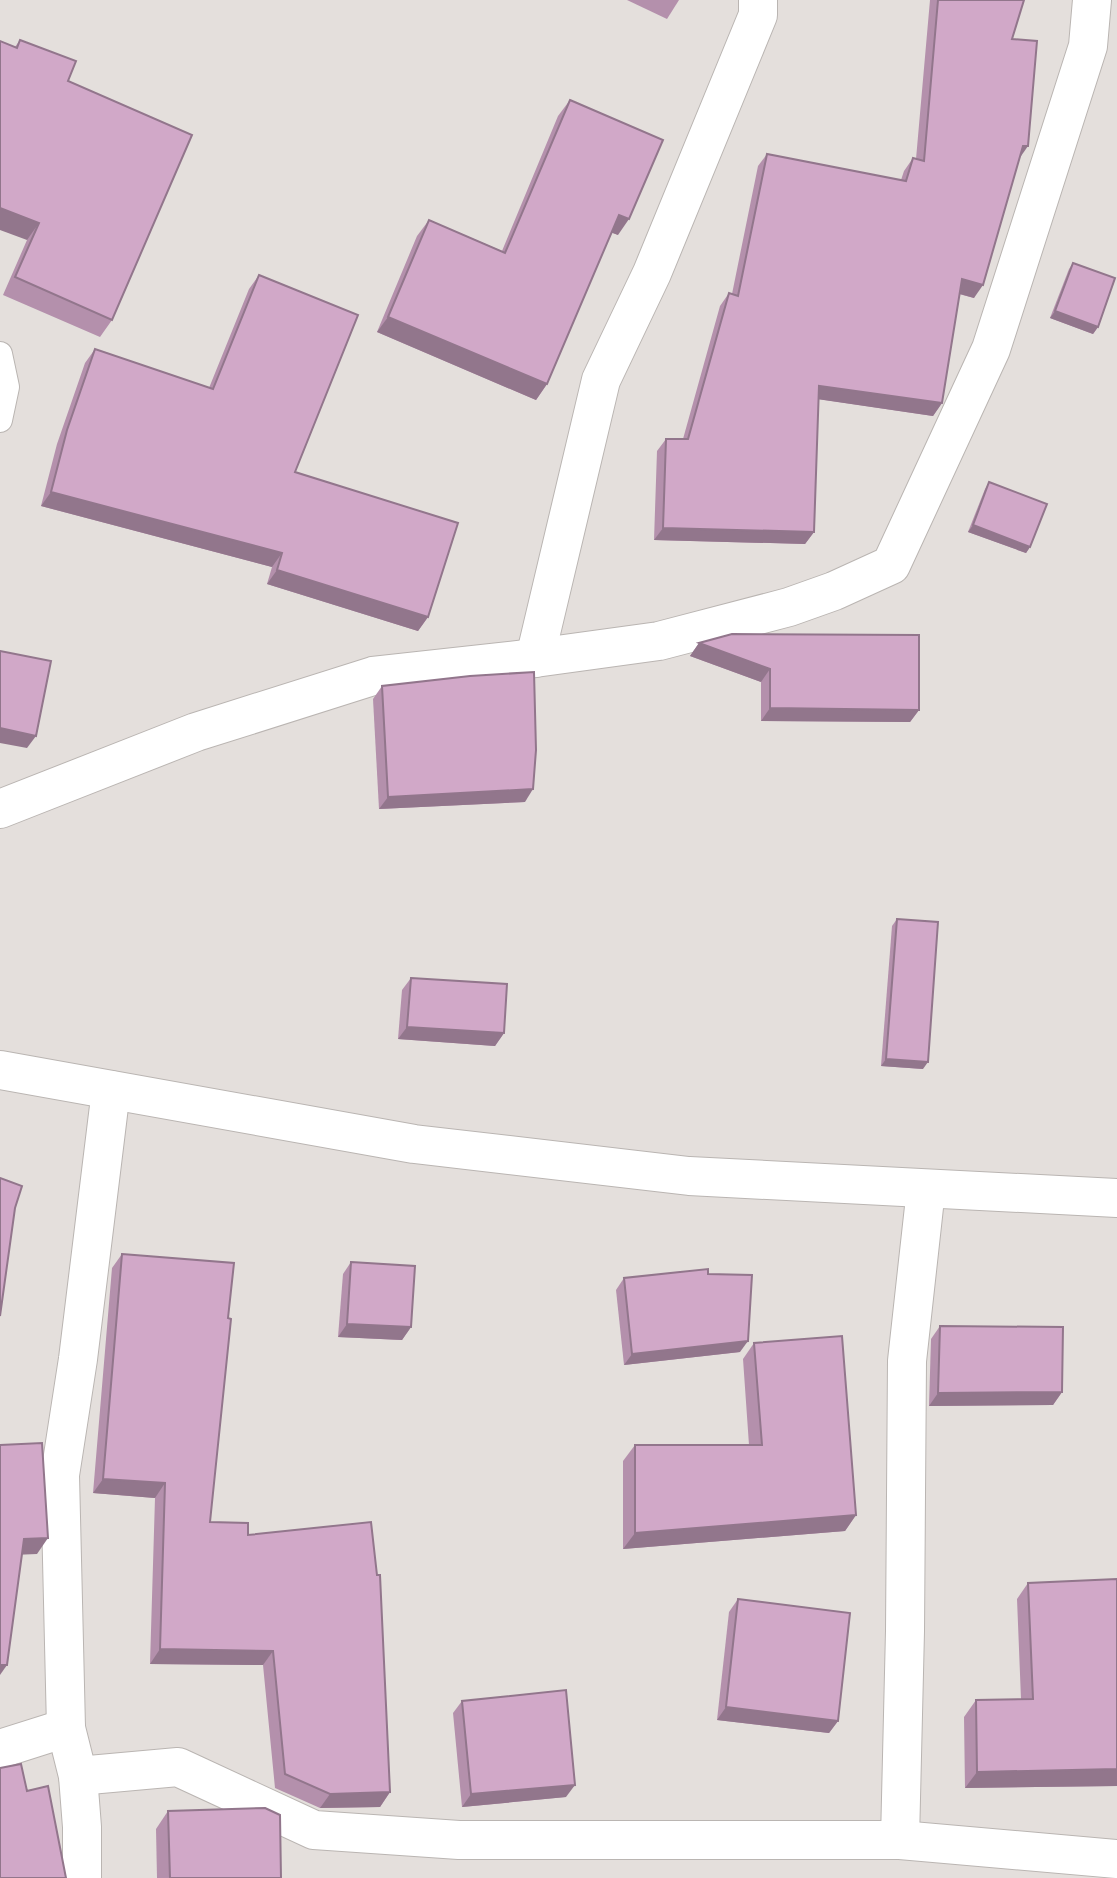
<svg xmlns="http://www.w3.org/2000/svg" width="1117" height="1878" font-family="Poppins,sans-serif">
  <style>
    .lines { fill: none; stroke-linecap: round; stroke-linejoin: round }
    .lane-casing { stroke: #bab5b2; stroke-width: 26 }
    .street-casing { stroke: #bab5b2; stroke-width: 40 }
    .secondary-casing { stroke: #bab5b2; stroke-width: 40 }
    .lane { stroke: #fff; stroke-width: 24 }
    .street { stroke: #fff; stroke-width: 38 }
    .secondary { stroke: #fff; stroke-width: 38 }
    .wall { fill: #b490ac }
    .shaded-wall { fill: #92768c }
    .building { fill: #d1a8c8; stroke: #92768c; stroke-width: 2 }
  </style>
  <rect width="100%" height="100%" fill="#e4dfdc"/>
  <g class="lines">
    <g class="lane-casing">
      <polyline id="lane" points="0,354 7,387 0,420"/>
    </g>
    <g class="street-casing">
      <g id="street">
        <polyline points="535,658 601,380 652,273 758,15 758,0"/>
        <polyline points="0,809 196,732 373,676 535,658 659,641 789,607 834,591 891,565 991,349 1088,46 1092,0"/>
        <polyline points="0,1749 66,1728"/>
        <polyline points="78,1776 178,1767 314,1830 459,1840 900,1840 1117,1859"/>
        <polyline points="900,1840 905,1631 907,1361 926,1189"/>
        <polyline points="82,1878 82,1827 78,1776 66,1728 60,1475 78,1359 111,1090"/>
      </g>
    </g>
    <g class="secondary-casing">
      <polyline id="secondary" points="0,1070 414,1144 689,1176 1117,1198"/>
    </g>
    <use href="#lane" class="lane"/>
    <use href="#street" class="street"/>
    <use href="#secondary" class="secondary"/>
  </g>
  <g class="wall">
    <polygon points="627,0 679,0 667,19"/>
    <polygon points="930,0 1024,0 1012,39 1019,159 974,298 959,294 942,403 933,416 818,399 814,532 805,544 654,540 657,451 666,439 683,439 720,306 729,293 732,294 758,166 767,154 901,180 904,171 913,158 916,159"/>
    <polygon points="20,40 68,81 112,320 100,337 3,295 27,240 15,47"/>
    <polygon points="570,100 618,235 611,232 547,384 536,400 377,332 417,236 429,220 502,251 558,116"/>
    <polygon points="1073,263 1098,327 1093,334 1050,318 1069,269"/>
    <polygon points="259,275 295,472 428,617 418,631 267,584 272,567 41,506 57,444 85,363 95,349 209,388 249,289"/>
    <polygon points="989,482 1030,547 1026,553 968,532 985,489"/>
    <polygon points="699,643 919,710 910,722 761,721 761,682 690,656"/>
    <polygon points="382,686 525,802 379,809 373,699"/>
    <polygon points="897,919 923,1069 881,1066 892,926"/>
    <polygon points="411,978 504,1033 495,1046 398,1039 402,990"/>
    <polygon points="122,1254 228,1318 210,1522 248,1535 390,1792 380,1807 320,1808 275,1788 263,1665 150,1664 155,1498 93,1493 112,1268"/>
    <polygon points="351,1262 411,1327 402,1340 338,1337 343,1274"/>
    <polygon points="708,1274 740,1352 624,1365 616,1290 624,1278"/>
    <polygon points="940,1326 1062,1392 1053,1405 929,1406 931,1339"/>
    <polygon points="754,1343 856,1515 845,1531 623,1549 623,1461 635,1445 749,1445 743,1359"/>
    <polygon points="1117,1579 1117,1786 965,1788 964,1717 976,1700 1021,1699 1017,1599 1028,1583"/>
    <polygon points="738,1599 838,1721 829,1733 717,1720 729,1612"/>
    <polygon points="462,1701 566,1797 462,1807 453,1713"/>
    <polygon points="168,1811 281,1878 157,1878 156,1829"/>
  </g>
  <g class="shaded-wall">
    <polygon points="1023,146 1028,146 1019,159"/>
    <polygon points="0,208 39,223 27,240 0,230"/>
    <polygon points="619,215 629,219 618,235 607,231"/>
    <polygon points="962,279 983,285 974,298 953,292"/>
    <polygon points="1055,311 1098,327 1093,334 1050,318"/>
    <polygon points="388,317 547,384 536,400 377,332"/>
    <polygon points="819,386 942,403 933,416 810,398"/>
    <polygon points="51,492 282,553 272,567 41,506"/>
    <polygon points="973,525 1030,547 1026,553 968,532"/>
    <polygon points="663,528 814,532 805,544 654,540"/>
    <polygon points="277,570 428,617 418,631 267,584"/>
    <polygon points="699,643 770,669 761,682 690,656"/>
    <polygon points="770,708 919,710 910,722 761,721"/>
    <polygon points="0,728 36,736 27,748 0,743"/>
    <polygon points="533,789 525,802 379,809 388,797"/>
    <polygon points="407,1027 504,1033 495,1046 398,1039"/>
    <polygon points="886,1059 928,1062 923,1069 881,1066"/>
    <polygon points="347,1324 411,1327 402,1340 338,1337"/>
    <polygon points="748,1341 740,1352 624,1365 632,1354"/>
    <polygon points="1062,1392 1053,1405 929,1406 938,1393"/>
    <polygon points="103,1479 165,1483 155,1498 93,1493"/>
    <polygon points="856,1515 845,1531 623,1549 635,1533"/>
    <polygon points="48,1538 37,1554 13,1555 24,1539"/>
    <polygon points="160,1649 273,1651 263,1665 150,1664"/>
    <polygon points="0,1665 7,1665 0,1675"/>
    <polygon points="726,1707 838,1721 829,1733 717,1720"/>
    <polygon points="1117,1769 1117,1786 965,1788 977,1772"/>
    <polygon points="575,1785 566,1797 462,1807 471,1794"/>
    <polygon points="390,1792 380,1807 320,1808 330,1794"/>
  </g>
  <g class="building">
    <polygon points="938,0 1024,0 1012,39 1037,41 1028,146 1023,146 983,285 962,279 942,403 819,386 814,532 663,528 666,439 688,439 729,293 738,296 767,154 906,181 913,158 924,161"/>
    <polygon points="20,40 76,61 68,81 192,135 112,320 15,277 39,223 0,208 0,41 17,48"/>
    <polygon points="570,100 663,140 629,219 619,215 547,384 388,317 429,220 505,253"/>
    <polygon points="1073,263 1115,278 1098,327 1055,311"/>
    <polygon points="259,275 358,315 295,472 458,523 428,617 277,570 282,553 51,492 67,430 95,349 213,389"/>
    <polygon points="989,482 1047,504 1030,547 973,525"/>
    <polygon points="732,634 919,635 919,710 770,708 770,669 699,643"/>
    <polygon points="0,651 51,661 36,736 0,728"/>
    <polygon points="534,672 536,750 533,789 388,797 382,686 470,676"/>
    <polygon points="897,919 938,922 928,1062 886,1059"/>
    <polygon points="411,978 507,984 504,1033 407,1027"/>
    <polygon points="0,1178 22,1186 15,1208 0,1316"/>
    <polygon points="122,1254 234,1263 228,1318 231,1319 210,1522 248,1523 248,1535 371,1522 377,1575 380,1575 390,1792 330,1794 285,1774 273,1651 160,1649 165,1483 103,1479"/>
    <polygon points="351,1262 415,1266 411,1327 347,1324"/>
    <polygon points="708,1269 708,1274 752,1275 748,1341 632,1354 624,1278"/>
    <polygon points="940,1326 1063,1327 1062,1392 938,1393"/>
    <polygon points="842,1336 856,1515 635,1533 635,1445 762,1445 754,1343"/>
    <polygon points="42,1443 48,1538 24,1539 7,1665 0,1665 0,1445"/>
    <polygon points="1117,1579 1117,1769 977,1772 976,1700 1033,1699 1028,1583"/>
    <polygon points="738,1599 850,1613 838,1721 726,1707"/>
    <polygon points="566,1690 575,1785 471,1794 462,1701"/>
    <polygon points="21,1764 27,1791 48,1786 66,1878 0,1878 0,1768"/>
    <polygon points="265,1808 280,1815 281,1878 170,1878 168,1811"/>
  </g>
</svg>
